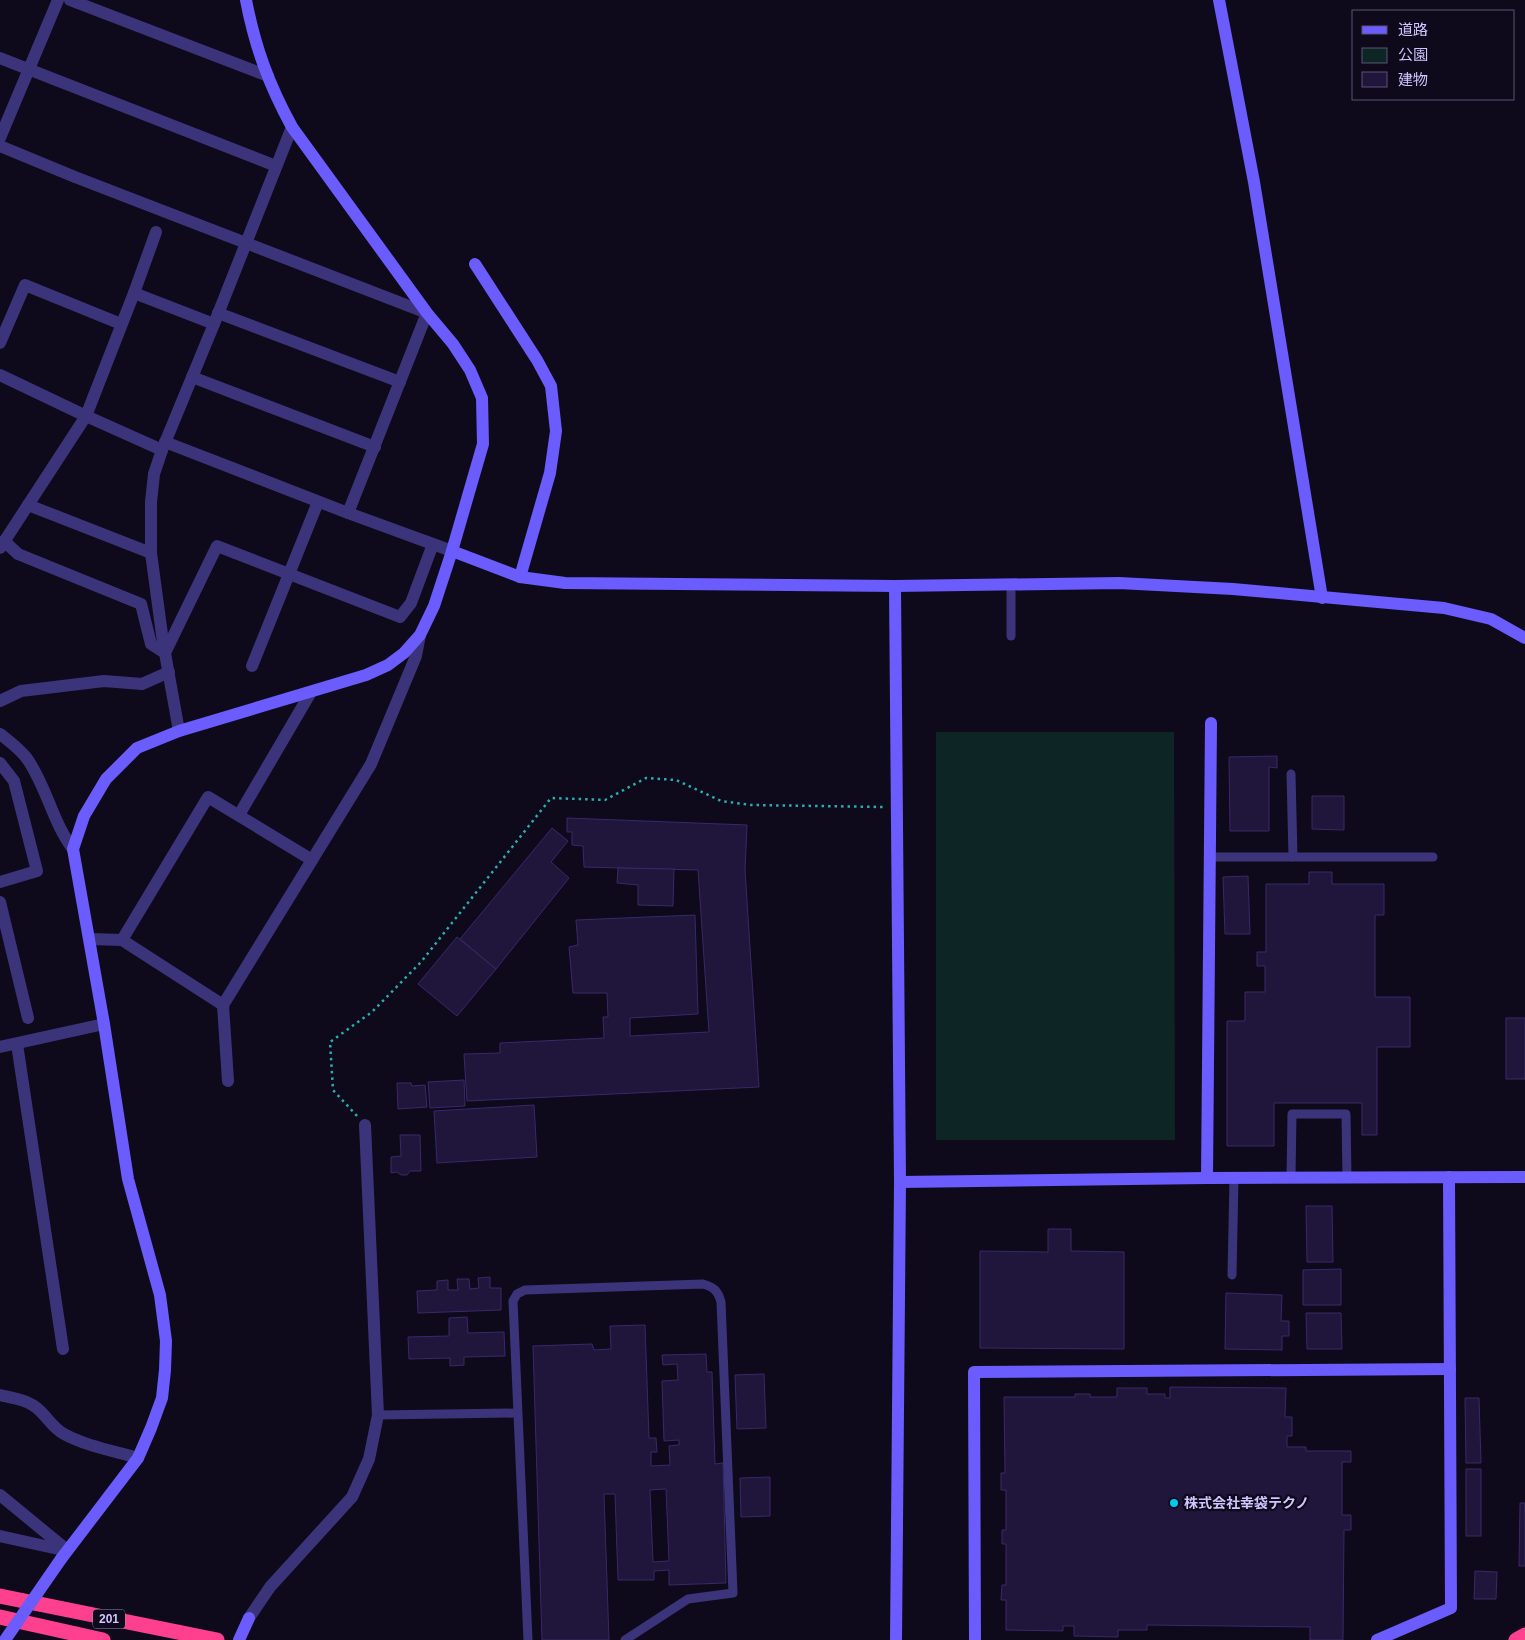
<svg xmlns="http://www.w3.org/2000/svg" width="1525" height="1640" font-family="Arial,'Noto Sans JP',sans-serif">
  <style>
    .green { fill: #0e2525 }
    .building { fill: #20163c; stroke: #392869; fill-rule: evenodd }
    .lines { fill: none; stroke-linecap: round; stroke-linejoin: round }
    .path { stroke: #2aadae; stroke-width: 2.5; stroke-dasharray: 2.5 4; stroke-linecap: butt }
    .lane { stroke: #3c347b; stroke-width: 9 }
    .street { stroke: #3c347b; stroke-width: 12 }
    .secondary { stroke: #6a5cff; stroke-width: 12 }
    .highway { stroke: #ff408f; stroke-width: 15 }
    .secondary-bridge { stroke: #6a5cff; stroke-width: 12 }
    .poi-dot { fill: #00c9f0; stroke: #0e0a1b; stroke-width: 2 }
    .labels { text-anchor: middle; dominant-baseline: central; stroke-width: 4.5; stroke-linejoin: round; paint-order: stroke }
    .shield { fill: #0e0a1b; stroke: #958dbb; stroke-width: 1 }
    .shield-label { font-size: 12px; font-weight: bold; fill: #cfc5ff }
    .poi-label { font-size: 14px; font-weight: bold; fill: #cfc5ff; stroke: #0e0a1b; text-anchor: start }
  </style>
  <rect width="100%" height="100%" fill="#0e0a1b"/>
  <polygon class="green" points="936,732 1174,732 1175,1140 936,1140"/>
  <g class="building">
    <polygon points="1277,756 1277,768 1269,767 1269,831 1230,831 1229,757"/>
    <polygon points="1312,796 1344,796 1344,830 1312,829"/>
    <polygon points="567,818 747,825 745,870 759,1087 467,1101 464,1054 500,1053 500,1043 604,1038 603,1017 608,1017 607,993 573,993 569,947 578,945 576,920 695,915 698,1014 630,1018 630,1036 709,1032 698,870 584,867 583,846 572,845 572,832 567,832"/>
    <polygon points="552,828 568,841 551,862 569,878 496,969 460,939"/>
    <polygon points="618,868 674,869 673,906 638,905 638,885 617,883"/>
    <polygon points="1309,872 1332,872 1332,884 1384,884 1384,915 1375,915 1375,997 1410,997 1410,1047 1377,1047 1377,1135 1362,1135 1362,1103 1274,1103 1274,1146 1227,1146 1227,1021 1245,1021 1245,992 1265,992 1265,966 1257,966 1257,952 1266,952 1266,884 1309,884"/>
    <polygon points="1248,876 1250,934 1225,934 1223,877"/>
    <polygon points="457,937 496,969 457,1016 418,984"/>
    <rect x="1506" y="1018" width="19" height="61"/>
    <polygon points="464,1080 465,1106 430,1108 428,1082"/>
    <polygon points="397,1083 411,1083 412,1086 425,1085 427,1107 398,1109"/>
    <polygon points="534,1105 537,1157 437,1163 434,1111"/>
    <polygon points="400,1135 420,1135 421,1171 410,1171 407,1175 401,1175 397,1172 391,1173 391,1157 401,1156"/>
    <polygon points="1306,1206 1332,1206 1333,1262 1307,1262"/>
    <polygon points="1048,1229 1071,1229 1071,1251 1124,1252 1124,1349 980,1348 980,1251 1048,1252"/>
    <polygon points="1341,1269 1341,1305 1303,1305 1303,1270"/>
    <polygon points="490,1277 490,1288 501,1288 501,1310 418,1313 417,1291 437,1290 437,1281 448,1280 448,1290 458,1290 457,1279 469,1279 470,1289 479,1288 478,1278"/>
    <polygon points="1226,1293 1282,1295 1281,1321 1289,1321 1289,1336 1282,1336 1282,1350 1225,1349"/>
    <polygon points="1306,1313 1341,1313 1342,1349 1307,1349"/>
    <polygon points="467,1317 468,1333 504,1332 505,1356 464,1357 464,1365 450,1366 450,1358 409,1359 408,1337 449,1336 449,1318"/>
    <path d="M645 1325 649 1438H656L657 1452H651V1466L670 1465 669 1446 679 1445V1440L664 1441 662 1381 678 1380 677 1364 663 1365 662 1355 706 1354 707 1372H712L715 1464 723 1463 726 1583 669 1585V1570L654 1571V1580H618L615 1494H604L609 1640H542L533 1346 592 1344 594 1350 611 1349 610 1326ZM666 1489 669 1561 653 1562 650 1490Z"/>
    <polygon points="764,1374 766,1428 737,1429 735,1375"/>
    <polygon points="1170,1387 1286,1388 1285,1417 1292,1417 1292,1436 1287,1436 1287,1447 1306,1447 1306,1451 1351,1451 1351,1462 1342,1462 1342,1515 1351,1515 1351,1530 1344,1530 1343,1640 1310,1640 1310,1627 1147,1625 1147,1630 1118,1630 1118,1637 1074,1636 1074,1626 1063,1626 1063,1631 1006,1630 1006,1600 1001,1600 1002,1585 1006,1585 1006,1544 1002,1544 1002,1530 1006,1530 1006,1490 1001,1490 1001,1473 1005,1473 1004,1397 1075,1397 1075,1394 1090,1394 1090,1397 1117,1397 1117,1388 1147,1388 1147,1394 1165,1394 1165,1398 1170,1398"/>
    <polygon points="1465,1398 1479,1398 1481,1463 1466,1463"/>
    <rect x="1466" y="1469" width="15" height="67"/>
    <polygon points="770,1477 770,1516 741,1517 740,1478"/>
    <polygon points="1520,1503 1525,1503 1525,1566 1519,1566"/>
    <polygon points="1475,1571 1497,1572 1496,1599 1474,1599"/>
  </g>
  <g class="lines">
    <polyline class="path" points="357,1116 333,1090 330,1042 372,1012 421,962 551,798 605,800 646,778 676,780 721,801 751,805 883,807"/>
    <g class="lane">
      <polyline points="1011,636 1011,584"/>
      <polyline points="1291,774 1293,857"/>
      <polyline points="1210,857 1433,857"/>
      <polyline points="1291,1178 1292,1114 1346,1114 1347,1178"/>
      <polyline points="1232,1275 1234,1178"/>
      <polyline points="378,1415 517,1413"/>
      <path d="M528 1640 513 1301 517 1294 525 1290 703 1284C714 1287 718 1291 721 1302L733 1593 688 1599 625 1640"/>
    </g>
    <g class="street">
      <polyline points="70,0 268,76"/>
      <polyline points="0,58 276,166"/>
      <polyline points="0,138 58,0"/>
      <polyline points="0,146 75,177 427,313 348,513"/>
      <polyline points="134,293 214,324"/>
      <polyline points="218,313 400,382"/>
      <polyline points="0,343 25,285 121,324"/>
      <polyline points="0,375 86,416 162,450"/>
      <polyline points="192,377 375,447"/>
      <polyline points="165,442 348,513 452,551"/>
      <polyline points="28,505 151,553"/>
      <polyline points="4,541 18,554 141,604 151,644 165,653 217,546 400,617 411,603 433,544"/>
      <polyline points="0,548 86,416 134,293 156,232"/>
      <polyline points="252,666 318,502"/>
      <polyline points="0,701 21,691 104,681 142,684 169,672"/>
      <polyline points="179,731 163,642 151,553 151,502 154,474 162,450 214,324 292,127"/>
      <path d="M0 734C9 741 21 750 28 760 47 788 53 823 73 849"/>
      <polyline points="0,763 14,781 37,871 0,882"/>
      <polyline points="239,815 311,692"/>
      <polyline points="0,902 28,1018"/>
      <polyline points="90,939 122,940 223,1005 371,764 416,656 420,635"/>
      <polyline points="122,940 208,797 312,860"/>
      <polyline points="223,1005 228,1081"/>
      <polyline points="17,1044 63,1349"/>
      <polyline points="0,1047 104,1024"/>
      <path d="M0 1395C13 1398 29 1400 39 1410 48 1418 53 1428 64 1434 86 1446 114 1451 138 1458"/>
      <polyline points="0,1495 67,1550"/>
      <polyline points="0,1536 63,1550"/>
      <polyline points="249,1618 270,1587 352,1497 369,1459 378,1415 365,1125"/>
    </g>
    <g class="secondary">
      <polyline points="1219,0 1254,182 1322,598"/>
      <polyline points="475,264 537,360 551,386 556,431 550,473 520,577"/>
      <polyline points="452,551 520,577 565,583 895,586 1119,583 1233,589 1444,608 1491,619 1525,638"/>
      <polyline points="895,586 900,1182 896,1640"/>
      <polyline points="1207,1178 1211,723"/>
      <polyline points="900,1182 1207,1178 1525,1177"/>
      <path d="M61 1559 138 1458 151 1428 162 1398 165 1370 166 1341 160 1295 128 1179 104 1024 73 849 84 816 106 779 137 748 179 731 366 675 388 665 404 653 420 635 434 606 452 551 483 444 482 398 470 370 453 344 427 313 292 127C269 85 255 47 246 0"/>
      <polyline points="239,1640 249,1618"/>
      <polyline points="975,1640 974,1372 1450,1369"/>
      <polyline points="1377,1640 1451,1608 1449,1177"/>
    </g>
    <g class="highway">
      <polyline points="0,1596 217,1640"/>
      <polyline points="0,1617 103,1640"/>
      <polyline points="1516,1640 1525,1635"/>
    </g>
    <polyline class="secondary-bridge" points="5,1640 61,1559"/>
  </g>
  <circle class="poi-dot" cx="1174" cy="1503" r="5"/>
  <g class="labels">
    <rect class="shield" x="93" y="1609.5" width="32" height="19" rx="4"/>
    <g class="shield-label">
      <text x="109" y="1619">201</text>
    </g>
    <g class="poi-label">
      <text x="1184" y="1503">株式会社幸袋テクノ</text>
    </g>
  </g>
  <rect x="1352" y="10" width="162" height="90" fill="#0e0a1b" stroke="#5b5576"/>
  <rect x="1362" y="26" width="25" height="8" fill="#6a5cff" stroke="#5b5576"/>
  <text x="1398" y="35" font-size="15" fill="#cfc5ff">道路</text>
  <rect x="1362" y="48" width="25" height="15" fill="#0e2525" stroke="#5b5576"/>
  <text x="1398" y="60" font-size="15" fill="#cfc5ff">公園</text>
  <rect x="1362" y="72" width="25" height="15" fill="#20163c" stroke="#5b5576"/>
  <text x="1398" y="85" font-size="15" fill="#cfc5ff">建物</text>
</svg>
